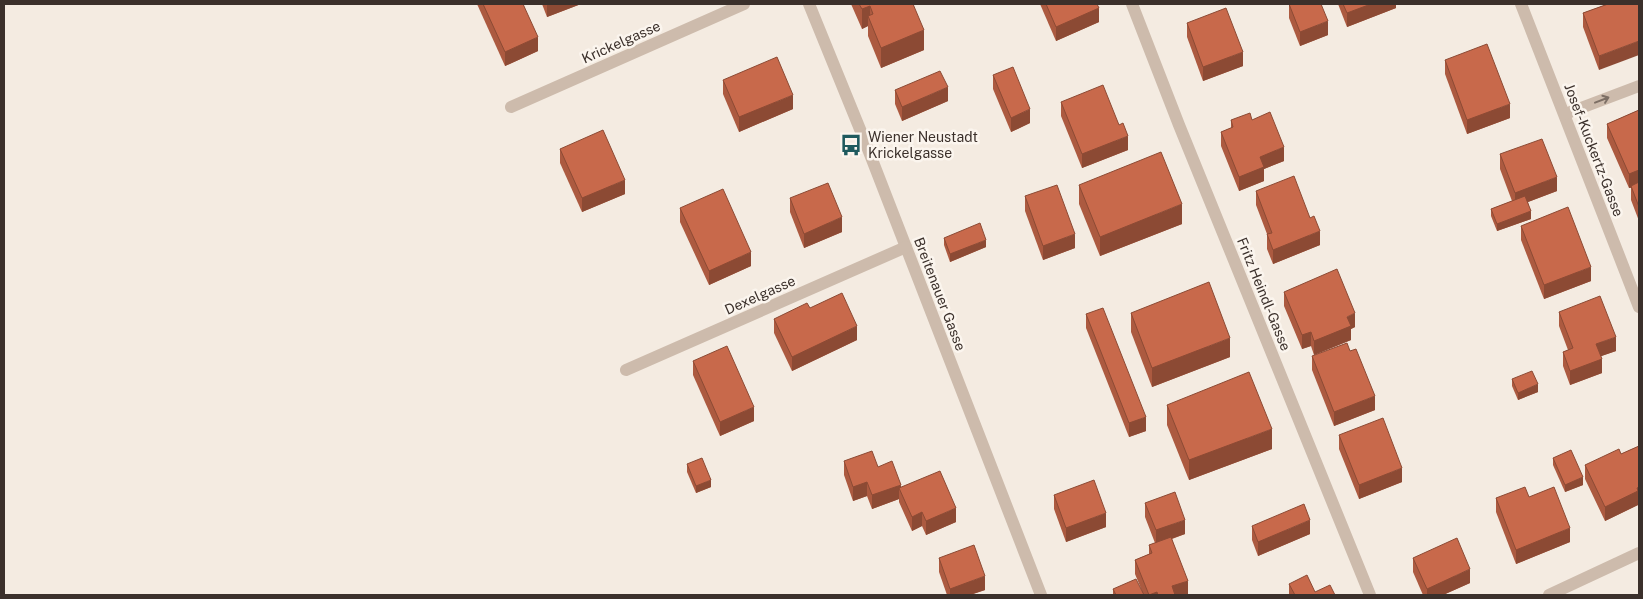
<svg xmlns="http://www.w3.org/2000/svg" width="1643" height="599" font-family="'Public Sans',sans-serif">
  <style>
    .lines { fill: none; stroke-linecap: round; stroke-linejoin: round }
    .street { stroke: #cdbbac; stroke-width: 12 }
    .wall { fill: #ac5a40 }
    .shaded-wall { fill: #8c4a34 }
    .building { fill: #c8694b; stroke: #8c4a34 }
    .oneway { stroke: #7d6f65 }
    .labels { text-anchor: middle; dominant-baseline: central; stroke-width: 5; stroke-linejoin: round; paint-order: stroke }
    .street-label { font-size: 14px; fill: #3b302b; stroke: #fbf5ee }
    .poi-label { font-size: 14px; fill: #3b302b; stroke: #fbf5ee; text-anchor: start }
  </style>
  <rect width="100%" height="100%" fill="#f4ebe1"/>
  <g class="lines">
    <g class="street">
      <polyline points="809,4 866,144 1041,595"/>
      <polyline points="1132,4 1179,125 1370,595"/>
      <polyline points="1521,4 1639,307"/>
      <polyline points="511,107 744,4"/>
      <polyline points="1565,114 1639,86"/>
      <polyline points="626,370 906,247"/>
      <polyline points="1549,595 1639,553"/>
    </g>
  </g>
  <g class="wall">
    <polygon points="477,4 523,4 538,51 505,66"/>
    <polygon points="542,4 581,4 547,17"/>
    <polygon points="851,4 913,4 924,50 881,68 868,36 868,26 862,29"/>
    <polygon points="1040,4 1097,4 1099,22 1056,41"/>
    <polygon points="1289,4 1328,35 1300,46 1289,18"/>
    <polygon points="1338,4 1396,4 1396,8 1347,27"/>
    <polygon points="1608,4 1599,70 1583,27 1583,13"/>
    <polygon points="1187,23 1243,66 1203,81 1187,37"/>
    <polygon points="1445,60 1510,118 1467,134 1445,74"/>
    <polygon points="993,75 1030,123 1011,132 993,89"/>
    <polygon points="723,80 793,109 739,132 723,94"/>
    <polygon points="895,90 948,101 902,121 895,104"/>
    <polygon points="1061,102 1128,150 1082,168 1061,116"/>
    <polygon points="1639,110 1639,221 1631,200 1631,188 1629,188 1607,138 1607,124"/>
    <polygon points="1231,120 1252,120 1284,161 1264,169 1264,181 1239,191 1221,146 1221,132 1231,128"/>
    <polygon points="560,149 625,194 582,212 560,163"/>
    <polygon points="1500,154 1557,191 1528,202 1531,219 1497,231 1491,216 1491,209 1512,201 1500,169"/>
    <polygon points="1079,185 1182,224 1100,256 1079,204"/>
    <polygon points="1256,191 1320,245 1273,264 1267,249 1267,234 1256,205"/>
    <polygon points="1025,196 1075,248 1043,260 1025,211"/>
    <polygon points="790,198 842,232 804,248 790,212"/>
    <polygon points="680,208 751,266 709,285 680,222"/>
    <polygon points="1521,226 1591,281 1544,299 1521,240"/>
    <polygon points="944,238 986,247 950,262 944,245"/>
    <polygon points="1284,292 1355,327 1351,329 1351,340 1314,355 1311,346 1302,349 1284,306"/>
    <polygon points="810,308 857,340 792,371 774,333 774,319"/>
    <polygon points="1559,312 1616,351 1601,356 1602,373 1570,385 1563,366 1563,352 1568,350 1559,326"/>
    <polygon points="1131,313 1230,357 1152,387 1131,332"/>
    <polygon points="1086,314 1146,431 1129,437 1086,328"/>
    <polygon points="1312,356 1375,410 1334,426 1312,370"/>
    <polygon points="693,361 754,421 720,436 693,375"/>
    <polygon points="1512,379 1538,392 1518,400 1512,386"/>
    <polygon points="1167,405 1272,449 1189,480 1167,425"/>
    <polygon points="1339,435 1402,482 1359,499 1339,449"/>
    <polygon points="1639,446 1639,501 1638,501 1638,505 1605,521 1585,479 1585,465 1621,454"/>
    <polygon points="1553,458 1583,485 1565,492 1553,465"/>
    <polygon points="844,461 878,467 901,488 956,522 926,535 922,526 912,531 899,502 899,499 872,509 867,496 853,501 844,475"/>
    <polygon points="687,464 711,487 696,493 687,472"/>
    <polygon points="1054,495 1106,527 1066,542 1054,509"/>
    <polygon points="1529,497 1570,542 1516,564 1496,512 1496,498"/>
    <polygon points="1145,503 1185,534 1172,539 1188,595 1113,595 1113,589 1142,591 1135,574 1135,560 1149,554 1149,545 1155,543 1145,517"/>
    <polygon points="1252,526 1310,534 1258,556 1252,540"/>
    <polygon points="939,558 985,590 970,595 947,595 939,572"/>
    <polygon points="1413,558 1470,583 1443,595 1423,595 1413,572"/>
    <polygon points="1289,584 1315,592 1335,595 1289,595"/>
  </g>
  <g class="shaded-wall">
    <polygon points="547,4 581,4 547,17"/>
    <polygon points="1371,4 1396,4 1396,8 1347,27 1347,13"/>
    <polygon points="870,6 870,20 868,16 868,26 862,29 862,9"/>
    <polygon points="1099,8 1099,22 1056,41 1056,27"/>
    <polygon points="1328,21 1328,35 1300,46 1300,32"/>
    <polygon points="924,30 924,50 881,68 881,48"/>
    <polygon points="538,37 538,51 505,66 505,52"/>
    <polygon points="1639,41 1639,55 1599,70 1599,56"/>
    <polygon points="1243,52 1243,66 1203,81 1203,67"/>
    <polygon points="948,87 948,101 902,121 902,107"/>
    <polygon points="793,95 793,109 739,132 739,117"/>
    <polygon points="1510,104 1510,118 1467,134 1467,120"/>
    <polygon points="1030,109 1030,123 1011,132 1011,118"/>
    <polygon points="1128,136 1128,150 1082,168 1082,154"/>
    <polygon points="1284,147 1284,161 1264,169 1264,181 1239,191 1239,177 1260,157"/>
    <polygon points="1639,170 1639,184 1629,188 1629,174"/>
    <polygon points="1557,177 1557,191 1515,207 1515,193"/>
    <polygon points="625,180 625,194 582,212 582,198"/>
    <polygon points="1182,204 1182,224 1100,256 1100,237"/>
    <polygon points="1531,211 1531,219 1497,231 1497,224"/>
    <polygon points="842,217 842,232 804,248 804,234"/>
    <polygon points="1320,231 1320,245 1273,264 1273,250"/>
    <polygon points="1075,234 1075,248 1043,260 1043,246"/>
    <polygon points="986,240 986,247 950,262 950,254"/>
    <polygon points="751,252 751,266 709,285 709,271"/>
    <polygon points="1591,267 1591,281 1544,299 1544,285"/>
    <polygon points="1355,313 1355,327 1351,329 1351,340 1314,355 1314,341 1347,317"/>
    <polygon points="857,326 857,340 792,371 792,357"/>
    <polygon points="1311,332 1311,346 1302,349 1302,335"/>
    <polygon points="1616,337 1616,351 1596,358 1596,344"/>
    <polygon points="1230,338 1230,357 1152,387 1152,368"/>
    <polygon points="1602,359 1602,373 1570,385 1570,371"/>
    <polygon points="1538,384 1538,392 1518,400 1518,393"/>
    <polygon points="1375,396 1375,410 1334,426 1334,412"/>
    <polygon points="754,407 754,421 720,436 720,422"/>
    <polygon points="1146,417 1146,431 1129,437 1129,423"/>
    <polygon points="1272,429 1272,449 1189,480 1189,460"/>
    <polygon points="1402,468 1402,482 1359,499 1359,485"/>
    <polygon points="1583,477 1583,485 1565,492 1565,485"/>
    <polygon points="711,480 711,487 696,493 696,486"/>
    <polygon points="867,482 867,496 853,501 853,487"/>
    <polygon points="901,485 901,491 899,488 899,499 872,509 872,495"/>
    <polygon points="1639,487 1638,505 1605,521 1605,507"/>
    <polygon points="956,508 956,522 926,535 926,521"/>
    <polygon points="922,512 922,526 912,531 912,517"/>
    <polygon points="1106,513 1106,527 1066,542 1066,528"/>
    <polygon points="1185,520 1185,534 1156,544 1156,530"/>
    <polygon points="1310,520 1310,534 1258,556 1258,542"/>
    <polygon points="1570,528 1570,542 1516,564 1516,550"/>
    <polygon points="1470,569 1470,583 1443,595 1427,595 1427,589"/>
    <polygon points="985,576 985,590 970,595 950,595 950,589"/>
    <polygon points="1188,581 1188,595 1172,595 1172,586"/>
    <polygon points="1157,592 1157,595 1149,595"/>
  </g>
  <g class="building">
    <polygon points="483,4 523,4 538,37 505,52"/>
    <polygon points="859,4 913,4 924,30 881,48 868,16 873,14 870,6 862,9"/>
    <polygon points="1046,4 1097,4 1099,8 1056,27"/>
    <polygon points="1289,4 1321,4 1328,21 1300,32"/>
    <polygon points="1343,4 1371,4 1347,13"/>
    <polygon points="1608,4 1639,4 1639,41 1599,56 1583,13"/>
    <polygon points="1226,8 1243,52 1203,67 1187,23"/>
    <polygon points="1487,44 1510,104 1467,120 1445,60"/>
    <polygon points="777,57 793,95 739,117 723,80"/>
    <polygon points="1013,67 1030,109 1011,118 993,75"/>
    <polygon points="940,71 948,87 902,107 895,90"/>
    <polygon points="1103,85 1119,125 1123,123 1128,136 1082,154 1061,102"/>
    <polygon points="1639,110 1639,170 1629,174 1607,124"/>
    <polygon points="1270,112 1284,147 1260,157 1264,167 1239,177 1221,132 1233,127 1231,120 1250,113 1252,120"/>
    <polygon points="603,130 625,180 582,198 560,149"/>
    <polygon points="1542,139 1557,177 1515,193 1500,154"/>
    <polygon points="1161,152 1182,204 1100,237 1079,185"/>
    <polygon points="1294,176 1310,218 1314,216 1320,231 1273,250 1267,234 1272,233 1256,191"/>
    <polygon points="1639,182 1639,207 1631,186"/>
    <polygon points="828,183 842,217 804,234 790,198"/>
    <polygon points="1057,185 1075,234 1043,246 1025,196"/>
    <polygon points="723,189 751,252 709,271 680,208"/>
    <polygon points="1525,196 1531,211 1497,224 1491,209"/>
    <polygon points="1568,207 1591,267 1544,285 1521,226"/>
    <polygon points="980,223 986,240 950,254 944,238"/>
    <polygon points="1337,269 1355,313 1347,317 1351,326 1314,341 1311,332 1302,335 1284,292"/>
    <polygon points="1209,282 1230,338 1152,368 1131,313"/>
    <polygon points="842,293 857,326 792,357 774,319 807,303 810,308"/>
    <polygon points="1600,296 1616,337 1596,344 1602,359 1570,371 1563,352 1573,348 1559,312"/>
    <polygon points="1103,308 1146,417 1129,423 1086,314"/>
    <polygon points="1347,343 1350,351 1356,349 1375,396 1334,412 1312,356"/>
    <polygon points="727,346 754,407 720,422 693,361"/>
    <polygon points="1532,371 1538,384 1518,393 1512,379"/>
    <polygon points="1249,372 1272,429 1189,460 1167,405"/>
    <polygon points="1383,418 1402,468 1359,485 1339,435"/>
    <polygon points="1639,446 1639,487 1637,488 1638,491 1605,507 1585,465 1619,449 1621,454"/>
    <polygon points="1571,450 1583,477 1565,485 1553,458"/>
    <polygon points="872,451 878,467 892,461 901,485 872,495 867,482 853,487 844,461"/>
    <polygon points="702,458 711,480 696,486 687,464"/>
    <polygon points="940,471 956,508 926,521 922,512 912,517 899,488"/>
    <polygon points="1094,480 1106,513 1066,528 1054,495"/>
    <polygon points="1525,487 1529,497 1554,487 1570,528 1516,550 1496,498"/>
    <polygon points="1175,492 1185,520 1156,530 1145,503"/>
    <polygon points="1304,504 1310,520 1258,542 1252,526"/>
    <polygon points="1171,537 1188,581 1172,586 1175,595 1158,595 1157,592 1149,595 1135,560 1152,553 1149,545"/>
    <polygon points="1457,538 1470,569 1427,589 1413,558"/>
    <polygon points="974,545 985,576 950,589 939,558"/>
    <polygon points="1307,575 1315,592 1330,585 1335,595 1295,595 1289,584"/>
    <polygon points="1136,579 1144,595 1116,595 1113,589"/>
  </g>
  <defs><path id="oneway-shaft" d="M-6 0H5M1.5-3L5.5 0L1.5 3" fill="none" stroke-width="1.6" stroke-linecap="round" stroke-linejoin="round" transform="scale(1.25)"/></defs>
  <use class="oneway" href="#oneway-shaft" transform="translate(1602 100) rotate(-21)"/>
  <defs>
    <g id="bus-bare" transform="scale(1.725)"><path d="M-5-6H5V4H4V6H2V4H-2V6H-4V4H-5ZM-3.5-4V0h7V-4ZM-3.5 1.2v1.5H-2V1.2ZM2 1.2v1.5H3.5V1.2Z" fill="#1f5a5e" stroke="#fbf5ee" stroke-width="2.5" paint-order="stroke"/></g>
  </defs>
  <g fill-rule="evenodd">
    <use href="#bus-bare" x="851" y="145"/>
  </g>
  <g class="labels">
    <g class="street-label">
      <text transform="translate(621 42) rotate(-24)">Krickelgasse</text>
      <text transform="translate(1594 150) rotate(69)">Josef-Kuckertz-Gasse</text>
      <text transform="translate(940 294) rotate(69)">Breitenauer Gasse</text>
      <text transform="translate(1264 294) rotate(68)">Fritz Heindl-Gasse</text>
      <text transform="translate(760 295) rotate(-24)">Dexelgasse</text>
    </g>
    <g class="poi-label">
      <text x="868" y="137">Wiener Neustadt<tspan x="868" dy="16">Krickelgasse</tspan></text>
    </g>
  </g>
  <rect width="1643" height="599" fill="none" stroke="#3b302b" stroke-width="10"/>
</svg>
